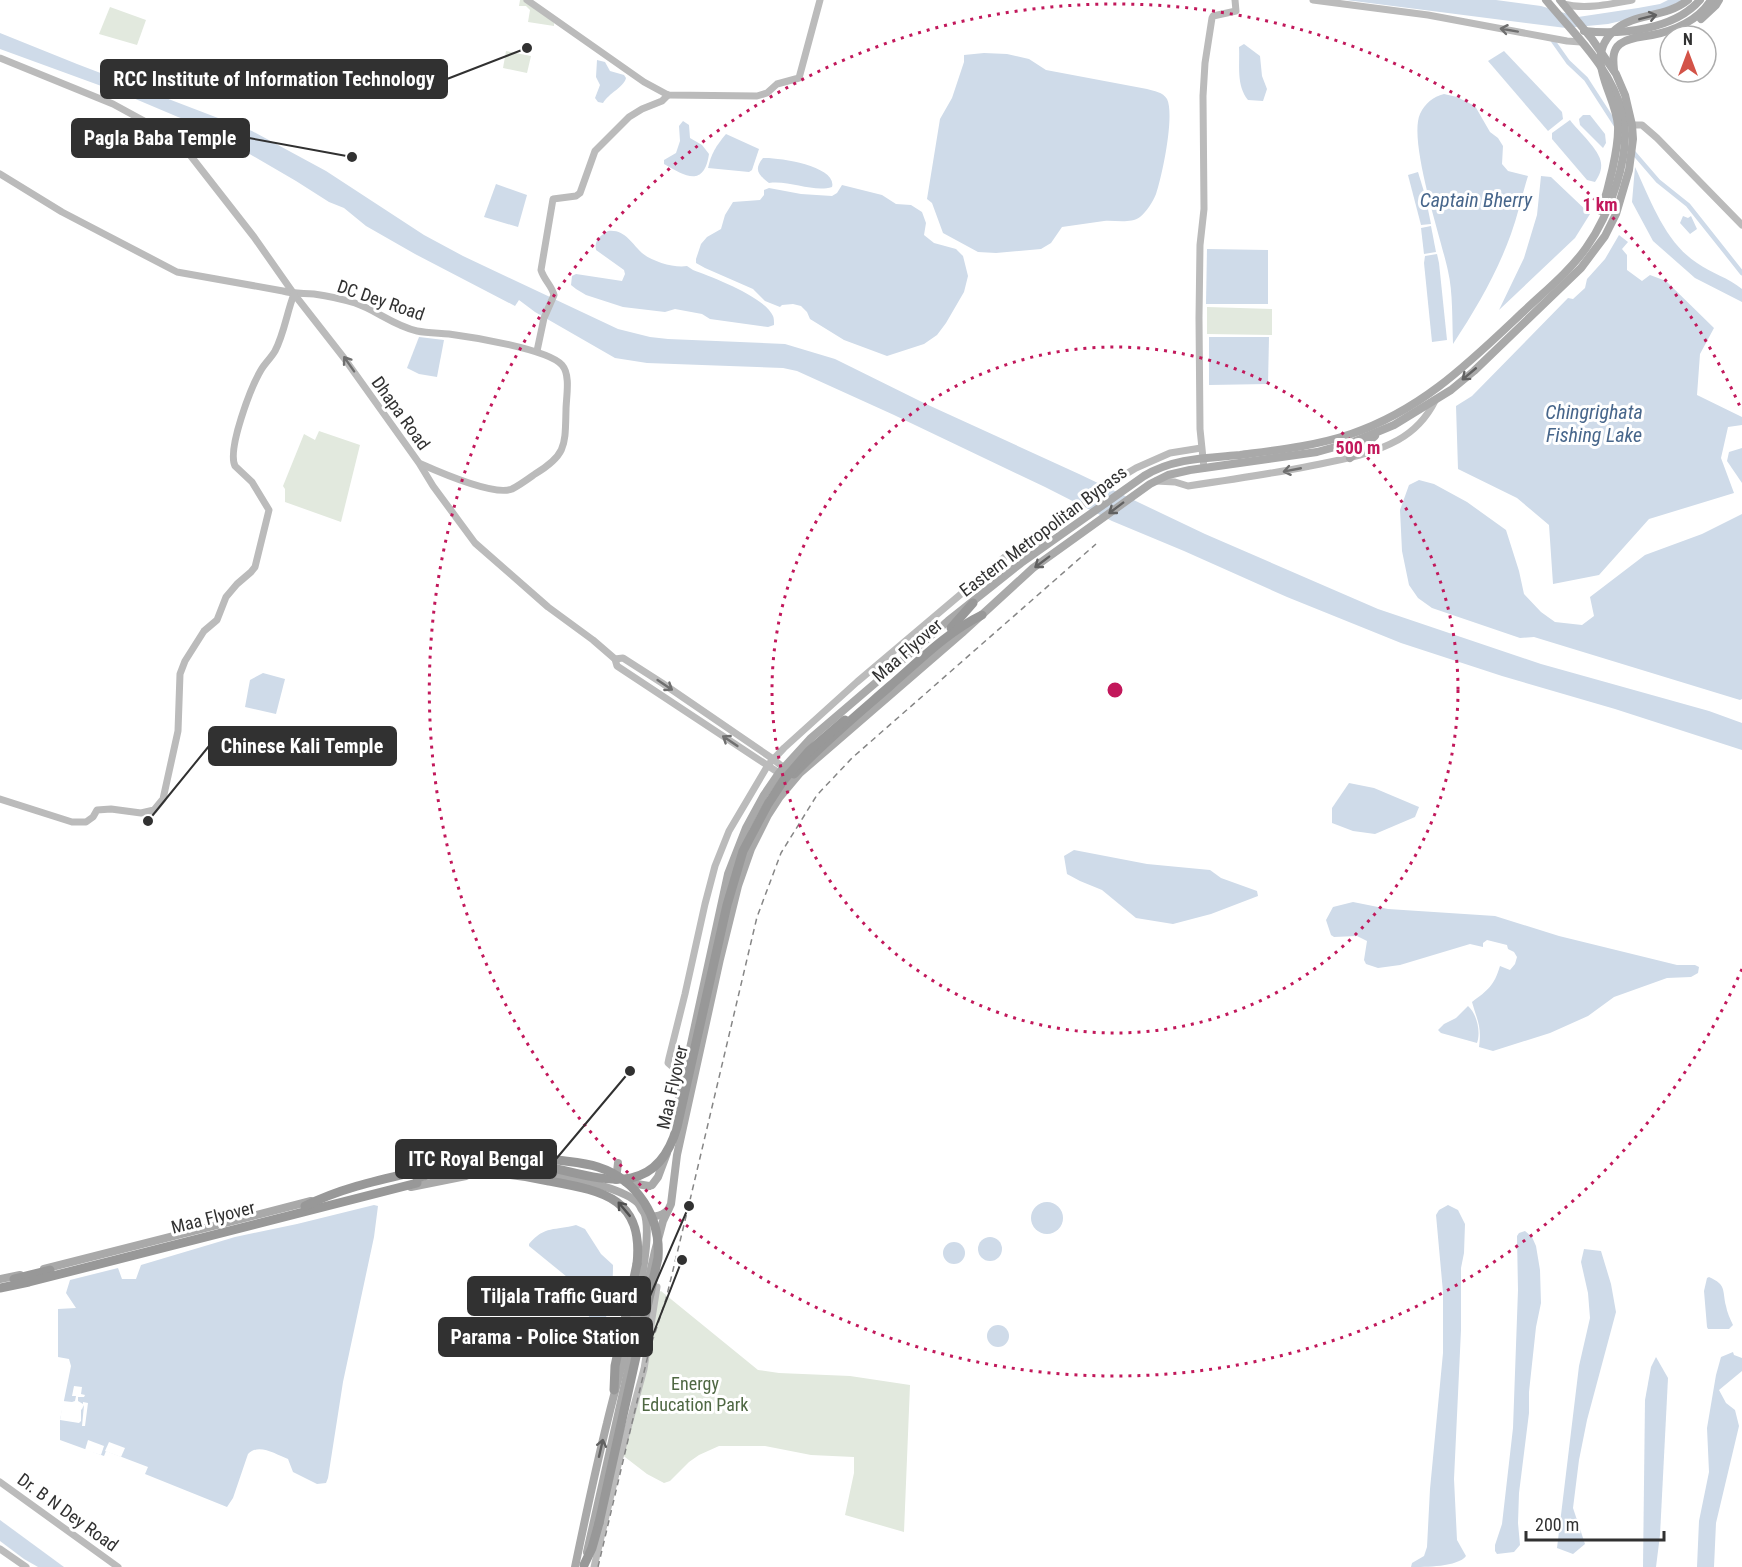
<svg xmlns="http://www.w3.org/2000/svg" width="1742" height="1567" font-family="'Roboto Condensed',sans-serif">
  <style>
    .green { fill: #e2e9de }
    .water { fill: #cfdbe9 }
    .pier { fill: #fff }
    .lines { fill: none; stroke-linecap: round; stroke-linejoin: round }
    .canal { stroke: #cfdbe9; stroke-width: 4.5 }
    .secondary { stroke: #bbb; stroke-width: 7 }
    .primary { stroke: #a9a9a9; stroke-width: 8 }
    .highway { stroke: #989898; stroke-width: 9 }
    .rail { stroke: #868686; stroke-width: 1.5; stroke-dasharray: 6 4.5; stroke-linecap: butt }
    .primary-bridge { stroke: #a9a9a9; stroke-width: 8 }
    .highway-bridge { stroke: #989898; stroke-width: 9 }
    .oneway { stroke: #616161 }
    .oneway2 { stroke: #6f6f6f }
    .oneway3 { stroke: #505050 }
    .ring { fill: none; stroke: #c2185b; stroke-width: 3; stroke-dasharray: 3 6 }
    .labels { text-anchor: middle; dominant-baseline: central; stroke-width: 6; stroke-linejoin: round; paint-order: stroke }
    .street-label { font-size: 18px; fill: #313131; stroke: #fff }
    .park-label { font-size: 18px; fill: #4f6843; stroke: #fff }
    .water-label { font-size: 20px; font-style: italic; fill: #47668b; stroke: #fff }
    .centre { fill: #c2185b; stroke: #fff; stroke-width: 3 }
    .ring-label { font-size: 18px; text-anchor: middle; font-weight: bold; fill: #c2185b; stroke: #fff; stroke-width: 6; stroke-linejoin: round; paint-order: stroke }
    .leader { fill: none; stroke: #313131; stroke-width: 2 }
    .callout-dot { fill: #313131; stroke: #fff; stroke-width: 2 }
    .callout { fill: #313131; stroke: #313131; stroke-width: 2 }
    .callout-label { font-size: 20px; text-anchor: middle; font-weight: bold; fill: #fff }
  </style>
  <rect width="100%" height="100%" fill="#fff"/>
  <g class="green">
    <polygon points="520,0 525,0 554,23 554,26 528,22 530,10 526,6 519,6"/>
    <polygon points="110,7 146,20 137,45 99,34"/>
    <polygon points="506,51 531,56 527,73 503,68"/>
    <polygon points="1207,307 1272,309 1272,335 1207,334"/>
    <polygon points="319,431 360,445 341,522 285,502 285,489 283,486 304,434 315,440"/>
    <polygon points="661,1291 758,1370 779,1373 850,1376 910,1385 904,1532 845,1515 854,1473 854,1457 811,1455 765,1446 719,1446 699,1455 689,1462 670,1481 664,1483 647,1474 621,1454 658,1293"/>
  </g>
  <g class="water">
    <polygon points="1346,0 1496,0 1541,6 1578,17 1638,8 1660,4 1668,0 1683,0 1655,13 1608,24 1566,28"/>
    <polygon points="0,33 77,64 252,131 326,171 424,235 463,256 618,329 650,337 668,339 785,344 835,359 926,404 1079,474 1205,534 1378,609 1541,664 1709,711 1742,723 1742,750 1615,709 1502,676 1401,643 1287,597 1184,551 1112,521 1045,487 894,415 797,371 783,368 647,363 615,358 535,312 519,300 515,306 415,254 366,226 344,208 329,202 296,181 198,124 178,117 126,95 0,49"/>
    <path d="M1244 44 1260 56 1262 76 1267 89 1263 101 1248 100C1236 85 1240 65 1239 47Z"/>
    <polygon points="1504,51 1562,112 1563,119 1548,131 1488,61"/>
    <path d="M984 53 1007 54 1029 59 1046 70 1147 89C1154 91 1163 92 1167 99 1175 115 1162 177 1156 194 1153 202 1146 212 1140 217 1130 224 1115 220 1104 221 1090 223 1076 225 1062 227L1051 243 1041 249 996 253 978 252 943 233 932 203 927 199 940 119 952 98 964 62V55Z"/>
    <path d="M597 60 605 62 610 71 624 75 626 78C624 87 609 93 603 103L598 102 595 98 600 85 596 77Z"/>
    <path d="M1444 94 1457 97 1475 106 1490 132 1498 138 1503 146 1502 164 1508 171 1528 176C1522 195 1518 215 1511 234 1497 273 1476 309 1453 344 1452 321 1453 292 1448 271 1441 238 1408 141 1420 114 1425 103 1433 97 1444 94Z"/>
    <polygon points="1583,115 1590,115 1605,134 1606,143 1603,148 1580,125 1579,119"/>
    <path d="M1570 120C1578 131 1600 150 1601 163 1602 170 1599 176 1595 182L1587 180 1552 139V133Z"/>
    <path d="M683 121 689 125 690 138 702 145 709 154C704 188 685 176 664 164V160L676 153 680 141 679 126Z"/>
    <path d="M726 134 759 149 752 170 749 172 708 168C711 154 716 146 726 134Z"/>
    <path d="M763 158C777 157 838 166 832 187 814 193 790 180 769 183 759 175 753 170 763 158Z"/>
    <path d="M1635 167C1651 201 1665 242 1697 263 1711 273 1729 278 1742 289V302L1695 278 1653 241 1632 202Z"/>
    <polygon points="1418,172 1425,195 1431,224 1421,225 1408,175"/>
    <polygon points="1541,176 1551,177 1590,214 1575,238 1499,310 1524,258 1537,215"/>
    <polygon points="496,184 527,195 518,227 484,217"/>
    <polygon points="842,185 882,195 896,204 911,205 922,212 926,223 924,235 934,243 956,249 963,256 968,276 964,292 946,323 937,335 924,344 887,356 844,340 810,319 807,312 801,306 793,304 782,305 780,307 765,301 753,289 705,268 696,263 696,259 701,244 707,237 721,229 725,215 733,202 760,200 764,195 764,190 769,188 801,194 832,196 837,193"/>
    <polygon points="1683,216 1688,218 1691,216 1697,229 1690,234 1680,223"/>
    <polygon points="1431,226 1436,252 1424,254 1421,228"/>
    <path d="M608 231C625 229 632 244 642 253 653 262 674 268 687 266L693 270C712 277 765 297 773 316 774 318 774 322 774 325L768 327 710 319 702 314 675 309 665 312 623 307 586 295 576 289 571 285 572 276 576 274 622 281 625 274 624 270 596 250C594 240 600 236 608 231Z"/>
    <polygon points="1619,235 1628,242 1622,249 1627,255 1627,270 1642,281 1650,275 1666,281 1714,328 1700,354 1697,395 1742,417 1742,425 1728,427 1721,458 1734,493 1649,519 1599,575 1553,584 1549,525 1517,498 1458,469 1456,406 1472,396 1568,298 1573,299 1585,288 1587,279 1605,259"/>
    <polygon points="1207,249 1268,250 1268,304 1206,304"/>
    <polygon points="1437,254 1439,263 1447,340 1432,342 1424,263 1425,256"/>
    <polygon points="419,337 444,340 437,377 419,374 407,368"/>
    <polygon points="1209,337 1269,337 1268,384 1209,385"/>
    <polygon points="1742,448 1742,483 1727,461 1729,452"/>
    <polygon points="1419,480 1434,484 1467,502 1506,530 1519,571 1524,594 1541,612 1555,622 1582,625 1594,616 1590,597 1645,555 1702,534 1742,514 1742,699 1740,700 1534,637 1520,638 1432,608 1418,598 1409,585 1402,551 1400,510 1409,485"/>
    <polygon points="263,673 285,679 276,714 245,707 250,680"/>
    <polygon points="1349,783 1374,788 1419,807 1415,817 1375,834 1353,831 1332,823 1332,808"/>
    <polygon points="1074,850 1147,864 1210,870 1221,878 1257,891 1258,896 1211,914 1173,924 1136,918 1102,890 1080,881 1067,874 1064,856"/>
    <path d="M1353 902 1388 909 1495 916 1559 936 1677 965H1695L1699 967 1698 973 1691 977 1667 978 1614 997 1588 1016 1550 1033 1493 1051 1479 1047C1482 1026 1477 1020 1472 1002 1488 990 1494 986 1500 966L1510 970 1515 964 1517 957 1514 952 1508 949 1507 945 1487 940 1483 943V947L1470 944 1400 965 1378 968 1366 964 1364 960 1367 941 1357 936 1334 937 1331 935 1326 920 1333 907Z"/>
    <path d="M1468 1006C1477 1014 1481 1032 1477 1043L1441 1033 1438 1030 1444 1024 1456 1018Z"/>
    <circle cx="1047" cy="1218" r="16"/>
    <path d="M374 1205 378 1206 374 1237 343 1382 328 1478 326 1483 317 1484 293 1472 288 1459C275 1454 259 1443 248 1454L233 1498 227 1507 145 1474 148 1467 106 1451 104 1456 60 1440V1420L71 1366 69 1359 58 1357V1309L76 1308 66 1293 70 1280 118 1268 122 1279H136L141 1265 235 1237 297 1224Z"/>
    <path d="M1448 1205 1458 1210 1465 1224 1464 1253 1461 1268V1330L1454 1479 1457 1540 1466 1556C1458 1567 1425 1567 1411 1567L1412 1563 1424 1556 1427 1547 1430 1489 1443 1353V1292L1436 1215 1439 1210Z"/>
    <path d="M576 1225 585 1229 601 1254 613 1265C613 1283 611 1317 599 1330L593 1328 581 1294 572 1281 529 1246V1244C545 1225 555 1231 576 1225Z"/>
    <polygon points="1525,1231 1532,1237 1536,1246 1540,1270 1541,1303 1536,1327 1529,1392 1529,1413 1519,1493 1518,1523 1520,1545 1514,1552 1497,1554 1495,1551 1495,1545 1502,1524 1513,1428 1518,1290 1517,1236 1519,1233"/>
    <circle cx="990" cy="1249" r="12"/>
    <circle cx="954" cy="1253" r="11"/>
    <polygon points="1584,1249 1601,1251 1611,1284 1616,1312 1587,1420 1579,1460 1573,1508 1585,1544 1573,1554 1557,1548 1579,1366 1590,1318 1588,1293 1581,1262"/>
    <path d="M1709 1277C1727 1285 1722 1290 1726 1306 1727 1312 1730 1319 1733 1325L1729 1329H1708L1707 1327 1704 1291 1707 1278Z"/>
    <circle cx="998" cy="1336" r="11"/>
    <polygon points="1733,1352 1734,1355 1742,1358 1742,1371 1719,1390 1726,1403 1735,1410 1739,1426 1716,1523 1714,1567 1697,1567 1699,1521 1709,1472 1707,1428 1716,1375 1721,1357"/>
    <polygon points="1656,1357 1668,1378 1660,1535 1656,1567 1643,1567 1645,1400 1651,1367"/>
    <polygon points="0,1520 64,1567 38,1567 24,1559 0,1541"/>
  </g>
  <g class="pier">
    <polygon points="74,1386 82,1387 81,1394 85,1395 84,1397 78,1397 78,1401 83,1404 83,1402 88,1403 85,1426 82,1426 84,1405 82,1409 81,1410 81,1421 79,1423 60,1420 63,1401 72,1402 75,1401 76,1396 72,1396"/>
    <polygon points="88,1440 104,1446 101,1455 85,1450"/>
    <polygon points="109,1442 125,1448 121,1457 105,1451"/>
  </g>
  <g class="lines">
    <g class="canal">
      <polyline points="1551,38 1568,62 1586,79 1617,127"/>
      <polyline points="1633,152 1658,181 1688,205 1742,273"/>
    </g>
    <g class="secondary">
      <polyline points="527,0 644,82 668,95 757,96 767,93 777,84 799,78 820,0"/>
      <polyline points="1313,0 1428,15 1567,41 1581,42"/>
      <path d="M1563 4C1585 10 1611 4 1632 0"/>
      <polyline points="0,58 113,104 157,128 176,141 190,155 254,237 294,294 344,358 419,463 433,486 475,543 548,607 593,640 615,659 617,666 782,775"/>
      <polyline points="1632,125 1642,125 1657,138 1742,225"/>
      <path d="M0 174 62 212 177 272 283 291C294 294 303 293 314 294 328 296 342 299 355 303 376 310 394 326 417 331 427 333 438 333 449 334 472 337 548 349 562 365 571 375 566 398 566 410 565 445 567 455 535 474 528 479 520 485 512 489 494 496 439 472 421 464"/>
      <path d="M537 351 544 318 554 295C552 286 544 280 541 270L553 199 576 196 580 193 595 151 629 117 642 109 662 101 668 95"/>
      <polyline points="1204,468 1200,429 1199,318 1200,245 1204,209 1203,96 1205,63 1212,18 1213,16 1236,11 1235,0"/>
      <path d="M1156 481 1175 482 1188 486C1229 480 1270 474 1310 466 1340 460 1371 455 1398 440 1414 431 1427 417 1435 401"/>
      <polyline points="615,659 623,658 662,683 773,759 784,768 786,772"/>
      <path d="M0 799 72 822H86L93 817 97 810 111 809 141 813 154 810 163 799 178 731 180 674 185 661 204 631 217 620 226 597 237 584 251 572 255 567 269 510 252 482 235 466C227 449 251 387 261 370 265 363 271 358 275 351 284 334 287 312 294 294"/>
      <polyline points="681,1083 677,1071 668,1063 669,1058 685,994 705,904 715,866 729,831 768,765 784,748 857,682 1006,556 1025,552 1106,486 1136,468 1170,453 1201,448"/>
      <polyline points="0,1482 118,1567"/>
      <polyline points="0,1549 26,1567"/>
      <polyline points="594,1567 620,1457 644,1369 657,1287"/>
    </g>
    <g class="primary">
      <polyline points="1701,19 1716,5 1719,0"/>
      <path d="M1584 31C1621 35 1674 30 1700 0"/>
      <path d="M1614 70C1613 61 1612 50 1620 44 1629 37 1642 37 1652 35 1674 31 1699 20 1711 0"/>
      <polyline points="1350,458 1375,436"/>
      <path d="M677 1108 728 874 746 828 764 795 779 773 811 738 948 621 1021 563 1144 476C1173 458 1207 458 1240 455 1278 450 1315 446 1351 434 1422 410 1470 362 1523 312 1544 292 1569 272 1586 248 1609 216 1632 154 1623 115 1612 69 1575 35 1546 0"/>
      <path d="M511 1171C541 1171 600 1182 626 1195 630 1197 635 1200 638 1203 642 1208 639 1206 643 1211 650 1219 661 1217 668 1210"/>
      <polyline points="616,1180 618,1163"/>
      <polyline points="625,1182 649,1186"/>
      <polyline points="652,1185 658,1177 667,1153"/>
      <polyline points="411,1187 466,1176"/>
      <polyline points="44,1269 311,1201"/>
      <polyline points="0,1279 20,1275"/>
      <polyline points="587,1552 655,1251 663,1221 671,1204 677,1155 720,959 738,886 751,849 768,815 779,798 800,773 962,633 1033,568 1150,484 1168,475 1190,470 1317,452 1353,442 1394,425 1451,390 1474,371 1581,268 1605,236 1616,214 1629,170 1633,139 1632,125 1625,95 1616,74 1592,39 1560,0"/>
      <path d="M575 1567C585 1519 595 1471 607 1423 616 1383 658 1244 644 1212"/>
    </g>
    <g class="highway">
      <polyline points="951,628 973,603"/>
      <path d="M794 774C824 742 858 714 890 686 919 661 947 632 982 615"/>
      <polyline points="14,1279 50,1270"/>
      <polyline points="0,1288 29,1282 417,1183"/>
      <polyline points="614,1390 615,1366 637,1264"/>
      <polyline points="584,1565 592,1548 599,1523"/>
    </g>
    <polyline class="rail" points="598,1567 649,1351 666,1299 690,1200 757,917 781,853 817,795 852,758 1096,544"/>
    <path class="primary-bridge" d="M1601 211C1608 190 1619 148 1618 126 1616 93 1581 58 1616 29 1635 13 1666 18 1688 0"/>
    <g class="highway-bridge">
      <path d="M457 1174C488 1171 518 1174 549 1181 602 1191 644 1197 637 1264"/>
      <path d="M417 1178C449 1169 483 1159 517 1162 578 1166 652 1215 677 1127L727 905 743 851 768 804 783 781 809 751 845 720"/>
      <path d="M305 1206C341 1188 379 1180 418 1171 441 1165 465 1158 489 1155 512 1153 535 1156 557 1160 571 1162 585 1163 598 1167 638 1180 661 1218 658 1258L599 1523"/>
    </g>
  </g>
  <defs><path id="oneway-shaft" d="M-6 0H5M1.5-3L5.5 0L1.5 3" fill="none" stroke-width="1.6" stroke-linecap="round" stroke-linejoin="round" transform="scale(1.5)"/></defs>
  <g class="oneway">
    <use href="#oneway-shaft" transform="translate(1648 17) rotate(-14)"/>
    <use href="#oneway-shaft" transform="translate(1469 374) rotate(140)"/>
    <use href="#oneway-shaft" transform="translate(1116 508) rotate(143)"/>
    <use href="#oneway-shaft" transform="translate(1042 562) rotate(143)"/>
    <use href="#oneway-shaft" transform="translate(601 1448) rotate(-77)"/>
  </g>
  <g class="oneway2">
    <use href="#oneway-shaft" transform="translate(1509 30) rotate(-170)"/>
    <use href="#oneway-shaft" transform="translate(349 364) rotate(-125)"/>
    <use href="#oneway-shaft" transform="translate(1292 470) rotate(169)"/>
    <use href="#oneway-shaft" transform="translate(665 685) rotate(34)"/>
    <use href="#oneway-shaft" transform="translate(730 741) rotate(-146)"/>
  </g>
  <use class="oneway3" href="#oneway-shaft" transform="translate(624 1209) rotate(-130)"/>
  <g class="ring">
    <circle cx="1115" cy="690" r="343"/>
    <path d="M1742 969A686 686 0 1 1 1742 411"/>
  </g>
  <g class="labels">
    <g class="street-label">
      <text transform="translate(381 300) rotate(19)">DC Dey Road</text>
      <text transform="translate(401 413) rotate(54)">Dhapa Road</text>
      <text transform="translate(1043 531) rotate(-37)">Eastern Metropolitan Bypass</text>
      <text transform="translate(907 650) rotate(-41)">Maa Flyover</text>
      <text transform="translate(672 1087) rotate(-77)">Maa Flyover</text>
      <text transform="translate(213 1217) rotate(-14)">Maa Flyover</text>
      <text transform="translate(68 1512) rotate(36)">Dr. B N Dey Road</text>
    </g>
    <g class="park-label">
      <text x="695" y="1383">Energy<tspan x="695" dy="21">Education Park</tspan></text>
    </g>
    <g class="water-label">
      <text x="1476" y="200">Captain Bherry</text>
      <text x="1594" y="412">Chingrighata<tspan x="1594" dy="23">Fishing Lake</tspan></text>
    </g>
  </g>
  <circle cx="1115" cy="690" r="9" class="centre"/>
  <g class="ring-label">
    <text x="1600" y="211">1 km</text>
    <text x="1358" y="454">500 m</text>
  </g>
  <path class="leader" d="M527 48L447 79M352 157L249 138M148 821L209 746M630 1071L556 1159M689 1206L650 1296M682 1260L652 1337"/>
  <g class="callout-dot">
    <circle cx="527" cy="48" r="6"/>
    <circle cx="352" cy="157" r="6"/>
    <circle cx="148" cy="821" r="6"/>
    <circle cx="630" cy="1071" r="6"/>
    <circle cx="689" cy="1206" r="6"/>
    <circle cx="682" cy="1260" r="6"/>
  </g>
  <g class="callout">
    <rect x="101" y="60" width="346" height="38" rx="6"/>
    <rect x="72" y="119" width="177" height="38" rx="6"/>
    <rect x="209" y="727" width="187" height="38" rx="6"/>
    <rect x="396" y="1140" width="160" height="38" rx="6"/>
    <rect x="468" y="1277" width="182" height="38" rx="6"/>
    <rect x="439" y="1318" width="213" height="38" rx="6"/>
  </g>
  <g class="callout-label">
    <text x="274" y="86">RCC Institute of Information Technology</text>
    <text x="160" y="145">Pagla Baba Temple</text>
    <text x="302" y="753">Chinese Kali Temple</text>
    <text x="476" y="1166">ITC Royal Bengal</text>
    <text x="559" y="1303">Tiljala Traffic Guard</text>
    <text x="545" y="1344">Parama - Police Station</text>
  </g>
  <g transform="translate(1688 54)"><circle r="28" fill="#ffffff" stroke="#adadad" stroke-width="1.5"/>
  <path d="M0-4.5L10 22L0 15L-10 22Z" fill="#d35348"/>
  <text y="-9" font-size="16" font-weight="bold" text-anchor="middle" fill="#313131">N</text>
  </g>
  <path d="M1526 1531v9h138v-9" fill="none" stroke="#313131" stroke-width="3"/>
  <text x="1535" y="1531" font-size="18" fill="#313131" stroke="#ffffff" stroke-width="4.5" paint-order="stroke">200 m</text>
</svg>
